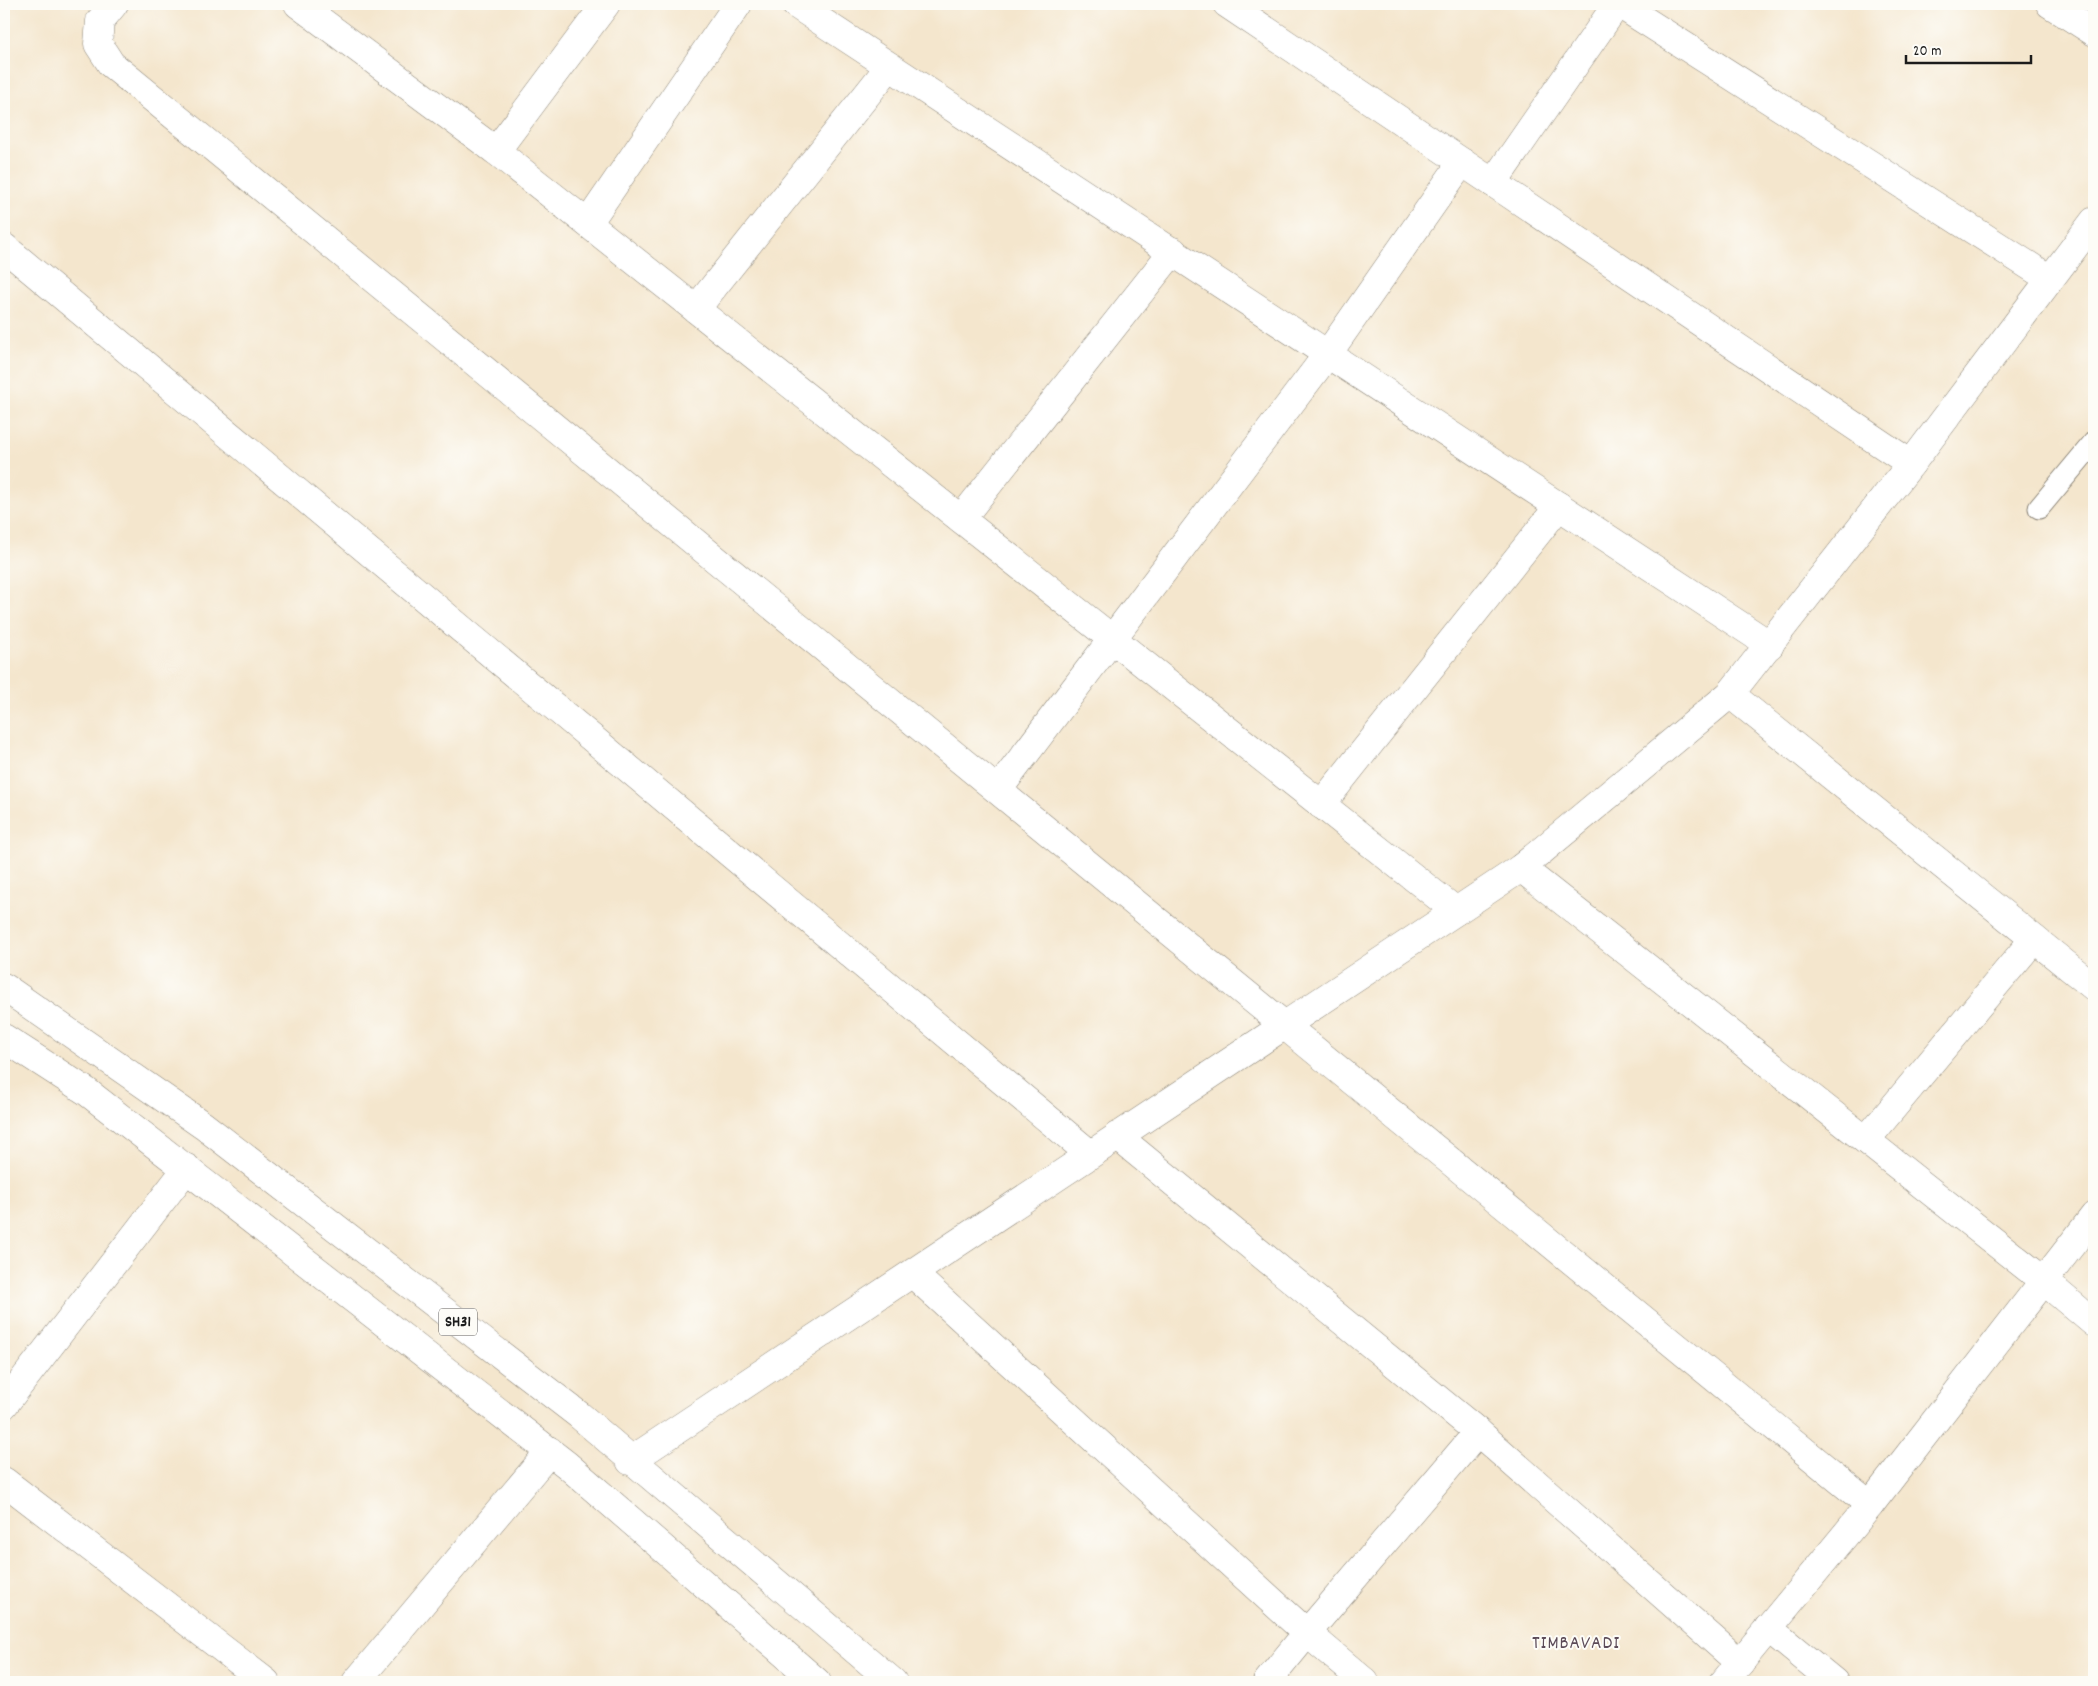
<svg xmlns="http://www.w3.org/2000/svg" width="2098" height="1686" font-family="Dekko,sans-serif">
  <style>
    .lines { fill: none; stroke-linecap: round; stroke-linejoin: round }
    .lane-casing { stroke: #888174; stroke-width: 23 }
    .street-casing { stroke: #888174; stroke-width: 29 }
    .primary-casing { stroke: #888174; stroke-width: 29 }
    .lane { stroke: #fff; stroke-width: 21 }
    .street { stroke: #fff; stroke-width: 28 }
    .primary { stroke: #fff; stroke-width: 28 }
    .labels { text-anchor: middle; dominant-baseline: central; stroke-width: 4; stroke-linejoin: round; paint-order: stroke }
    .shield { fill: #fdfcf7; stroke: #605f5e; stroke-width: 1 }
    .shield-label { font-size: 16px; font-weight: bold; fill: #1c1c1c }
    .neighbourhood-label { font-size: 19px; letter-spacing: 1px; fill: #5c4b58; stroke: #fdfcf7 }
  </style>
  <rect width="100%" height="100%" fill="#fdfcf7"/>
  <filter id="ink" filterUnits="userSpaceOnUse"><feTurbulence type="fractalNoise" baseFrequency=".02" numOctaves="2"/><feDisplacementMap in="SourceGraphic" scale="10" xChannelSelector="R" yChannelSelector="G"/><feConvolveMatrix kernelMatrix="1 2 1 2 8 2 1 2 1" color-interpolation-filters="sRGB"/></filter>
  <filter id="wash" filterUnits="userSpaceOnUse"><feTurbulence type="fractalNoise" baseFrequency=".0096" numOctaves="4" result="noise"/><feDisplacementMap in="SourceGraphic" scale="20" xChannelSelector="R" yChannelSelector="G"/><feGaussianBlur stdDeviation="1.12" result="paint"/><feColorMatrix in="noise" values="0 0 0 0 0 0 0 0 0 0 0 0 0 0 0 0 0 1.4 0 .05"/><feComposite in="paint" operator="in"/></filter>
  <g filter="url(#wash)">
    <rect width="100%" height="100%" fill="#f4e6cd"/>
  </g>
  <g filter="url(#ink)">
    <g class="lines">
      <g class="lane-casing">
        <polyline id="lane" points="2039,508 2094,442"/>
      </g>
      <g class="street-casing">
        <g id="street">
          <polyline points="114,4 100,21 98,44 111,64 1870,1505"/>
          <polyline points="298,4 496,151 1456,911"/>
          <polyline points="795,4 1770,645"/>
          <polyline points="1227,4 1911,464"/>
          <polyline points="1619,4 2050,279"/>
          <polyline points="2050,4 2094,32"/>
          <polyline points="496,151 606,4"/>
          <polyline points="1493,183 1617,4"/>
          <polyline points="588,223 738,4"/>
          <polyline points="4,247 1090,1154"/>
          <polyline points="696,309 889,67"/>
          <polyline points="961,519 1173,251"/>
          <polyline points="1730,694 2094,987"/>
          <polyline points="998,790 1327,355 1462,162"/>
          <polyline points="1321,805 1559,506"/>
          <polyline points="1521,868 2044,1281 2094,1323"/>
          <polyline points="1117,1136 1478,1432 1740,1663"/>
          <polyline points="1866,1140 2034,939"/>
          <polyline points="913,1274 1307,1633 1365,1682"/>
          <polyline points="4,1405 187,1168"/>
          <polyline points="630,1461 1521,868 1730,694 1911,464 2094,221"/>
          <polyline points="4,1481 266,1682"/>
          <polyline points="1768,1628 1834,1682"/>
          <polyline points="356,1682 550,1451"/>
          <polyline points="1267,1682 1307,1633 1478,1432"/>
          <polyline points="1724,1682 1870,1505 2094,1216"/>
        </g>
      </g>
      <g class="primary-casing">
        <g id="primary">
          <polyline points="4,987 204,1126 579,1415 893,1682"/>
          <polyline points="4,1038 86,1091 567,1465 817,1682"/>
        </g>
      </g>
      <use href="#lane" class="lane"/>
      <use href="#street" class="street"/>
      <use href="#primary" class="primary"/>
    </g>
  </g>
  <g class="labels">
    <rect class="shield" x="439" y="1308.5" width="38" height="27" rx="4"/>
    <g class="shield-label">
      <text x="458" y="1322">SH31</text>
    </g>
    <g class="neighbourhood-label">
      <text x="1576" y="1644">TIMBAVADI</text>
    </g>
  </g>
  <rect width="2098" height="1686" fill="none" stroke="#fdfcf7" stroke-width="20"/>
  <path d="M1906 55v8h125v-8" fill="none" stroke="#1c1c1c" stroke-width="2.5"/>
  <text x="1913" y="55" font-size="15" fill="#1c1c1c" stroke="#fdfcf7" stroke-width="4" paint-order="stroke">20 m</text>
</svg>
